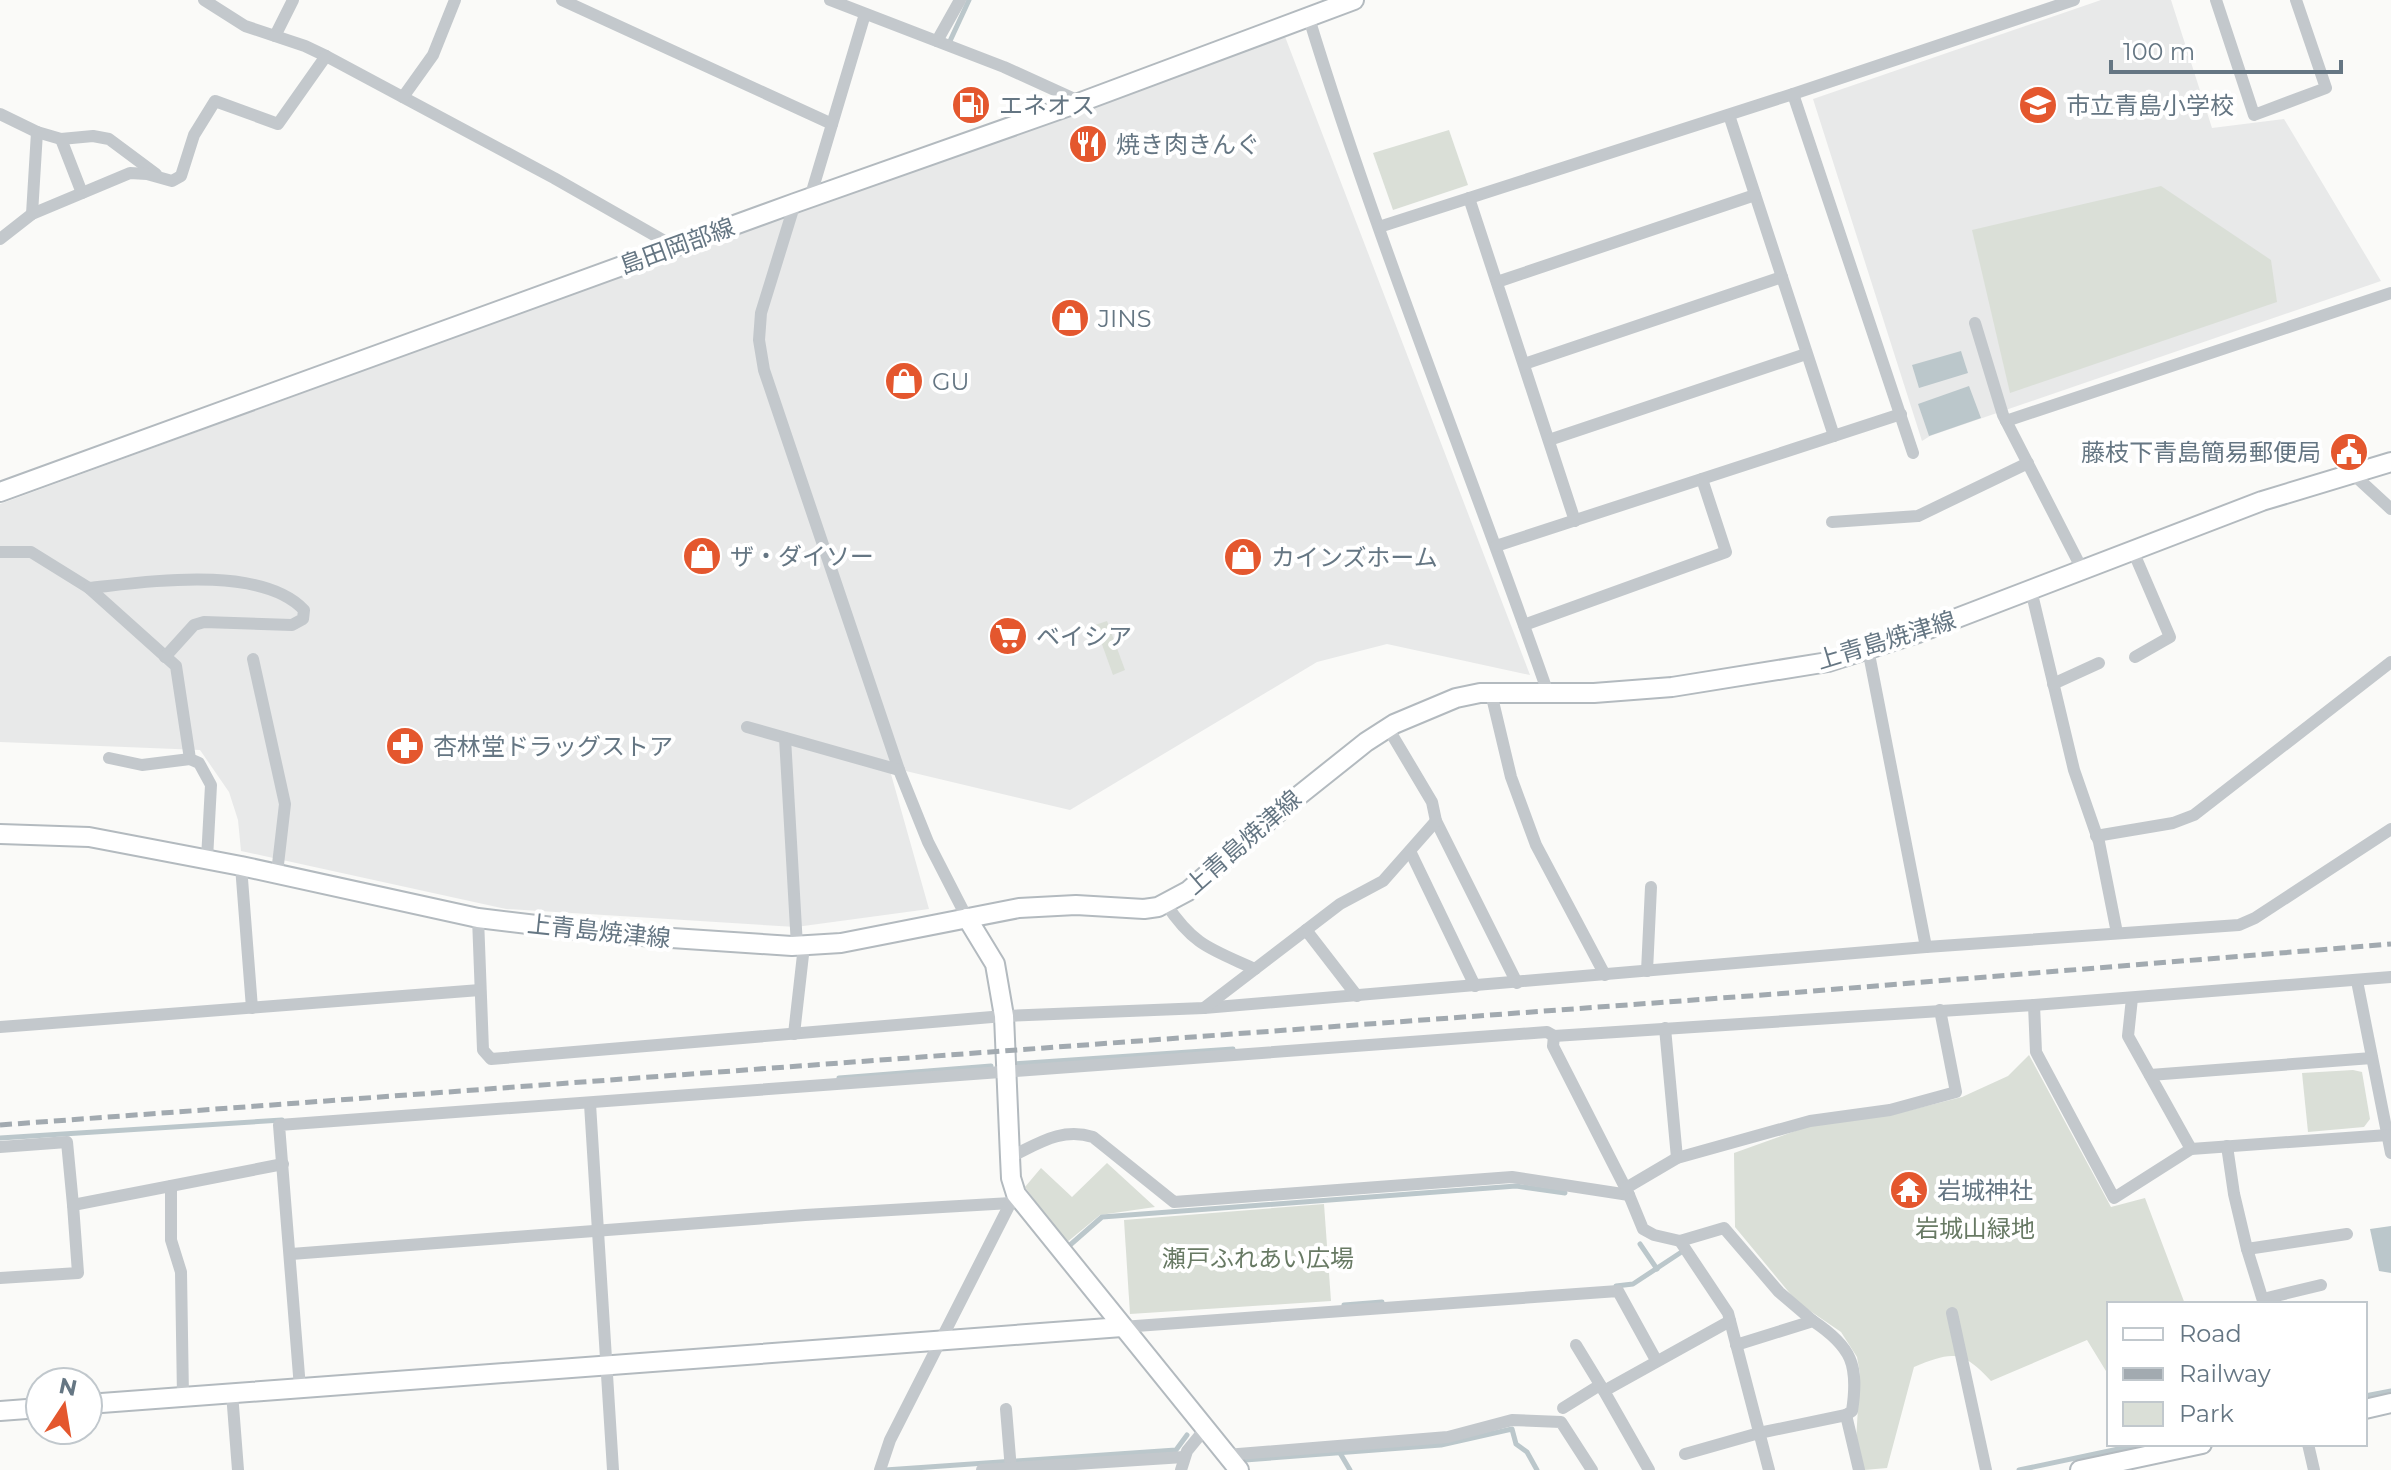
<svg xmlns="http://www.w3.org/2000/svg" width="2391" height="1470" font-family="Montserrat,'Noto Sans JP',sans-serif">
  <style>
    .built { fill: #e8e9e9 }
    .green { fill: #dadfd7 }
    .water { fill: #bbc7cb }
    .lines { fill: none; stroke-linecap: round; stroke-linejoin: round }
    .stream { stroke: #bbc7cb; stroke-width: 5 }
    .secondary-casing { stroke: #b3babf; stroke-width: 22 }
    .street { stroke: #c3c8cc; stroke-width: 12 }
    .secondary { stroke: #fff; stroke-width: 18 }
    .rail { stroke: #a2aab0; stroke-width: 5; stroke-dasharray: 12 6; stroke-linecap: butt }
    .labels { text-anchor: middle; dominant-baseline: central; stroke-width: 8; stroke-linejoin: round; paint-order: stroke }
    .poi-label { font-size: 24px; fill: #657683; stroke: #fff; text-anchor: start }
    .street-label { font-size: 24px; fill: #657683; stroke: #fff }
    .park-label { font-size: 24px; fill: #687a64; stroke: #fff }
  </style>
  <rect width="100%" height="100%" fill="#fafaf8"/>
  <g class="built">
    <polygon points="2101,0 2171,0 2212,128 2284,119 2381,281 1930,436 1922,441 1813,99"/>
    <polygon points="1284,34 1530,675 1387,644 1317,662 1070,810 889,767 929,909 796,927 506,909 241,851 238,820 229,792 200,750 0,742 0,504"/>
  </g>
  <g class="green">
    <polygon points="1449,130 1468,185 1393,210 1373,153"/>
    <polygon points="2161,186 2271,260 2277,302 2010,393 1972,230"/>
    <polygon points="1107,621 1125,670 1113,675 1095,625"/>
    <path d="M2029 1055 2111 1207 2145 1198 2185 1304H2109V1376L2087 1340 1991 1381C1962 1350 1953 1351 1914 1367L1887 1468 1864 1470 1856 1441 1860 1374 1857 1357 1841 1332 1797 1302 1735 1227 1734 1153 1809 1126 1895 1114 1962 1097 2008 1076Z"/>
    <polygon points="2353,1070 2362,1072 2370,1119 2364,1127 2308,1132 2302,1073"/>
    <polygon points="1107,1163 1155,1207 1100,1215 1066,1243 1025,1187 1041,1168 1072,1197"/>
    <polygon points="1324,1204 1331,1301 1130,1314 1124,1220"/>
  </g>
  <g class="water">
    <polygon points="1961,351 1968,373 1919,388 1912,365"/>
    <polygon points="1969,386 1981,418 1929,436 1918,404"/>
    <polygon points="2391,1226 2391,1273 2379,1271 2370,1229"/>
  </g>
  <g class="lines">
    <g class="stream">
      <polyline points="950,41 969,0"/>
      <polyline points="1014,1064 1233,1049"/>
      <polyline points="839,1078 991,1066"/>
      <polyline points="0,1138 282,1120"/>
      <polyline points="1640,1244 1657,1269"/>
      <polyline points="1070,1245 1102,1217 1516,1186 1565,1193"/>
      <polyline points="1616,1286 1633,1284 1680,1253"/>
      <polyline points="1344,1305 1382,1302"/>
      <polyline points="2365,1396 2391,1391"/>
      <polyline points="1340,1453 1350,1470"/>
      <polyline points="1245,1460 1441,1445 1512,1429 1516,1444 1527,1452 1537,1470"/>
      <polyline points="885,1470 1176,1450 1187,1435"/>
      <polyline points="2019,1470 2142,1444"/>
    </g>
    <g class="secondary-casing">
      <g id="secondary">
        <polyline points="0,492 795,203 1081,102 1354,0"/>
        <polyline points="0,834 89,837 241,866 478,918 612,934 792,946 841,943 1019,908 1076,905 1144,909 1158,907 1188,891 1282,809 1366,742 1394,724 1456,698 1480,693 1594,693 1672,687 1828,662 1918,633 2262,501 2391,462"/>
        <polyline points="967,918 995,964 1004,1016 1010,1157 1011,1178 1016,1194 1239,1470"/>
        <polyline points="88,1404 1122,1327"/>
        <polyline points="2365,1409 2391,1403"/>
        <polyline points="0,1411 40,1408"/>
        <polyline points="2080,1470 2202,1444"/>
      </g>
    </g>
    <g class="street">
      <polyline points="204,0 245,26 305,46 326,56 554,178 675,247"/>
      <polyline points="562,0 832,124"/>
      <polyline points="830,0 1004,67 1081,102"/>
      <polyline points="2216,0 2254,115 2326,88 2296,0"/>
      <path d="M1308 15C1378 244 1469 467 1548 693"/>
      <polyline points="275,36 293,0"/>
      <polyline points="937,41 960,0"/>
      <polyline points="1793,94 1913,453"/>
      <polyline points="403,97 433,55 455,0"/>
      <polyline points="0,114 37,132 32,214"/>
      <polyline points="1729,115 1834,436"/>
      <polyline points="37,132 61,139 93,136 109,139 156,174"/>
      <polyline points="61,139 82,193"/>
      <polyline points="810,198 865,14"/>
      <polyline points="1469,198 1575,521"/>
      <polyline points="795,203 761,313 759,340 764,370 899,770 928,842 967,918"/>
      <polyline points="1379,227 1793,94 2074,0"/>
      <polyline points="0,239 32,214 130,173 147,174 172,181 181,176 194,135 215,101 278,124 326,56"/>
      <polyline points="1497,282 1755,195"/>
      <polyline points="1975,323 2003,415 2083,571"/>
      <polyline points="1524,364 1782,277"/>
      <polyline points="2006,421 2391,293"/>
      <polyline points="1549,440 1806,354"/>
      <polyline points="2353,474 2391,509"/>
      <polyline points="1832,522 1918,516 2028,463"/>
      <polyline points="1496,546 1901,414"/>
      <polyline points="2133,551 2170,637 2135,657"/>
      <polyline points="0,552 31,552 89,588 176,666 190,759 199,763 211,785 207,859"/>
      <path d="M89 588C146 582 261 564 304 610L303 619 292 625 204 622 194 625 165 657"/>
      <polyline points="2031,590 2074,770 2099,842 2117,933"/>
      <polyline points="1524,625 1726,552 1702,479"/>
      <polyline points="1868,649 1926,947"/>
      <polyline points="253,659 285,804 277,873"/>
      <polyline points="2053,684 2099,663"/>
      <polyline points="1491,693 1511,777 1536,845 1605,975"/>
      <polyline points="747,727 899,770"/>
      <polyline points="1388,728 1432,802 1436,821 1517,983"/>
      <polyline points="785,738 797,946"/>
      <polyline points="109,758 142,765 190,759"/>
      <polyline points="2096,836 2173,823 2194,815 2391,662"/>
      <polyline points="1410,851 1475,986"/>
      <polyline points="241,866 252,1008"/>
      <path d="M1166 904C1194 946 1211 949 1255 969"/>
      <polyline points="478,918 483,1050 491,1059 1004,1016 1204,1008 1926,947 2239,925 2255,918 2391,829"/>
      <polyline points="1306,930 1357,996"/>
      <polyline points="1647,971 1651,887"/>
      <polyline points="2357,981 2391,1153"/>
      <polyline points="2132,998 2128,1036 2191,1149"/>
      <polyline points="2034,1005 2036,1052 2114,1198 2191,1149 2388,1135"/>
      <polyline points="1204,1008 1340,904 1383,881 1436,821"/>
      <polyline points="0,1027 480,990"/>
      <polyline points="1665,1028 1677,1158"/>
      <polyline points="794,1034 804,946"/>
      <polyline points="1554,1036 1553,1046 1629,1195 1643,1229 1654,1235 1680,1241 1724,1228 1779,1292 1813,1321"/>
      <polyline points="2150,1075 2372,1058"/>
      <polyline points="590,1104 613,1470"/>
      <polyline points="2227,1146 2234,1194 2247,1249 2347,1234"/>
      <polyline points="0,1147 67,1142 73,1205"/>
      <path d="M1010 1157C1038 1144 1061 1127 1093 1137L1174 1202 1512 1177 1629 1195"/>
      <polyline points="171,1186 171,1240 181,1272 183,1397"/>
      <polyline points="1626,1188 1677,1158 1810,1121 1890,1110 1956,1092 1940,1010"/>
      <polyline points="1680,1241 1728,1313 1769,1470"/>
      <polyline points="2247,1249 2264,1304"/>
      <polyline points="291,1254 805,1215 1011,1203"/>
      <polyline points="0,1278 78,1273 73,1205 283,1164"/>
      <polyline points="2263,1299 2321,1285"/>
      <polyline points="1952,1313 1986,1470"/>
      <polyline points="1122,1327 1618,1291 1656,1360"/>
      <polyline points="1576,1345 1604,1391"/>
      <path d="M1736 1345 1813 1321C1852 1347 1859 1365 1852 1411L1846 1415"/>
      <polyline points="300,1388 279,1125 1547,1032 1554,1036 2034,1005 2391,977"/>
      <polyline points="232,1393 238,1470"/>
      <polyline points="1563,1408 1600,1385"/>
      <polyline points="1006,1409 1011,1470"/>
      <polyline points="2308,1444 2314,1470"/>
      <polyline points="1685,1454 1759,1433 1846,1415 1859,1470"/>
      <polyline points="1226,1455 1448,1437 1512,1420 1561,1422 1592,1470"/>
      <polyline points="880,1470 890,1440 1012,1200"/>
      <polyline points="982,1470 1184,1457"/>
      <polyline points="1181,1470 1187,1451 1205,1429"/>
      <polyline points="1649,1470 1604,1391 1730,1321"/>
    </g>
    <use href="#secondary" class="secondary"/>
    <polyline class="rail" points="0,1125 1789,993 2391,944"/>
  </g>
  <defs>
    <g id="fuel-disc" transform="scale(2)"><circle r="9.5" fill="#e4572e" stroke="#fff"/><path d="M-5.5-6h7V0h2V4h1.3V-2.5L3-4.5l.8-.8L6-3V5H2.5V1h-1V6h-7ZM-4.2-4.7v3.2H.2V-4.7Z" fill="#fff"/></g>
    <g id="school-disc" transform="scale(2)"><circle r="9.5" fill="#e4572e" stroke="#fff"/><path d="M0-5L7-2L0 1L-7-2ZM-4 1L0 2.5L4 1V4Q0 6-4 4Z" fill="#fff"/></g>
    <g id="restaurant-disc" transform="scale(2)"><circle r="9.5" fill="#e4572e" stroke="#fff"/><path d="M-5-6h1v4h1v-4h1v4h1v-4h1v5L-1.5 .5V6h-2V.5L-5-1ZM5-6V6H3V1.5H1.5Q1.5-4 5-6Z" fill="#fff"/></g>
    <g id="shop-disc" transform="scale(2)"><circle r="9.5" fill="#e4572e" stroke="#fff"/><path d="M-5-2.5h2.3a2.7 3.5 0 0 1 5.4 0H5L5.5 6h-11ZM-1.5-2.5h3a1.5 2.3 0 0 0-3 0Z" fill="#fff"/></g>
    <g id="civic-disc" transform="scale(2)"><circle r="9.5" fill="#e4572e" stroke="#fff"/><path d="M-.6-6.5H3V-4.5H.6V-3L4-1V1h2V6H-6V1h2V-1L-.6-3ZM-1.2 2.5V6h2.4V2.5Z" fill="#fff"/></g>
    <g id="supermarket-disc" transform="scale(2)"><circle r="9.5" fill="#e4572e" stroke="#fff"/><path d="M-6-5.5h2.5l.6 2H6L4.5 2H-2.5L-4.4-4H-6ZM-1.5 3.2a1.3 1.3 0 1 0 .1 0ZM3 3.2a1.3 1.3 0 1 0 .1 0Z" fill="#fff"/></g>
    <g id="pharmacy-disc" transform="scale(2)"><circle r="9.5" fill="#e4572e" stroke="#fff"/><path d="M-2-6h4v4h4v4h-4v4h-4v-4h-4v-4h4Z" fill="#fff"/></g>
    <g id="temple-disc" transform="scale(2)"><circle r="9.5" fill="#e4572e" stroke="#fff"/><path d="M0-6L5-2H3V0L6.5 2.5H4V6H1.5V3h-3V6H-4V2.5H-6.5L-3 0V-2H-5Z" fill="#fff"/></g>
  </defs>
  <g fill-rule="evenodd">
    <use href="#fuel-disc" x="971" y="105"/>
    <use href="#school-disc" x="2038" y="105"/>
    <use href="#restaurant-disc" x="1088" y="144"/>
    <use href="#shop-disc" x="1070" y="318"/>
    <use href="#shop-disc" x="904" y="381"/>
    <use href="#civic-disc" x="2349" y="452"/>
    <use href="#shop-disc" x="702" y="556"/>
    <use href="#shop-disc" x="1243" y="557"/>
    <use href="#supermarket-disc" x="1008" y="636"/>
    <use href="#pharmacy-disc" x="405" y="746"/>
    <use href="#temple-disc" x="1909" y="1190"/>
  </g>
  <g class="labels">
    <g class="poi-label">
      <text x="999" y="105">エネオス</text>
      <text x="2066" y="105">市立青島小学校</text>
      <text x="1116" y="144">焼き肉きんぐ</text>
      <text x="1098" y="318">JINS</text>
      <text x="932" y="381">GU</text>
      <text x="2321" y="452" text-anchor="end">藤枝下青島簡易郵便局</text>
      <text x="730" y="556">ザ・ダイソー</text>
      <text x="1271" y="557">カインズホーム</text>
      <text x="1036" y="636">ベイシア</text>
      <text x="433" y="746">杏林堂ドラッグストア</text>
      <text x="1937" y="1190">岩城神社</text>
    </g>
    <g class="street-label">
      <text transform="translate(677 246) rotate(-20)">島田岡部線</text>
      <text transform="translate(1886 640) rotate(-17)">上青島焼津線</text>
      <text transform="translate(1243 842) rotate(-41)">上青島焼津線</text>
      <text transform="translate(599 931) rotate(6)">上青島焼津線</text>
    </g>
    <g class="park-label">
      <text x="1975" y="1228">岩城山緑地</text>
      <text x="1258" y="1258">瀬戸ふれあい広場</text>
    </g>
  </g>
  <rect x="2107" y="1302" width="260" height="144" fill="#ffffff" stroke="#c1c8cd" stroke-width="2"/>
  <rect x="2123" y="1328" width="40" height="12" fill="#ffffff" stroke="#c1c8cd" stroke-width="2"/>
  <text x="2179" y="1342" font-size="24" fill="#657683">Road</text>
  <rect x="2123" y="1368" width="40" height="12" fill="#a2aab0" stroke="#c1c8cd" stroke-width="2"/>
  <text x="2179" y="1382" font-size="24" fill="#657683">Railway</text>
  <rect x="2123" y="1402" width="40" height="24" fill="#dadfd7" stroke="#c1c8cd" stroke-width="2"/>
  <text x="2179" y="1422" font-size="24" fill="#657683">Park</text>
  <g transform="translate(64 1406) rotate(12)"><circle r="38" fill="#ffffff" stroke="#c1c8cd" stroke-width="2"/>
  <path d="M0-6L14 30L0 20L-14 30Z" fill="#e4572e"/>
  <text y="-12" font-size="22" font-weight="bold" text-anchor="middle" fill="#657683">N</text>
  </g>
  <path d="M2111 60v12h230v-12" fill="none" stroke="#657683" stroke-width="4"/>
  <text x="2123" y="60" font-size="24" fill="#657683" stroke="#ffffff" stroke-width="6" paint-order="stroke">100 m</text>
</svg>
